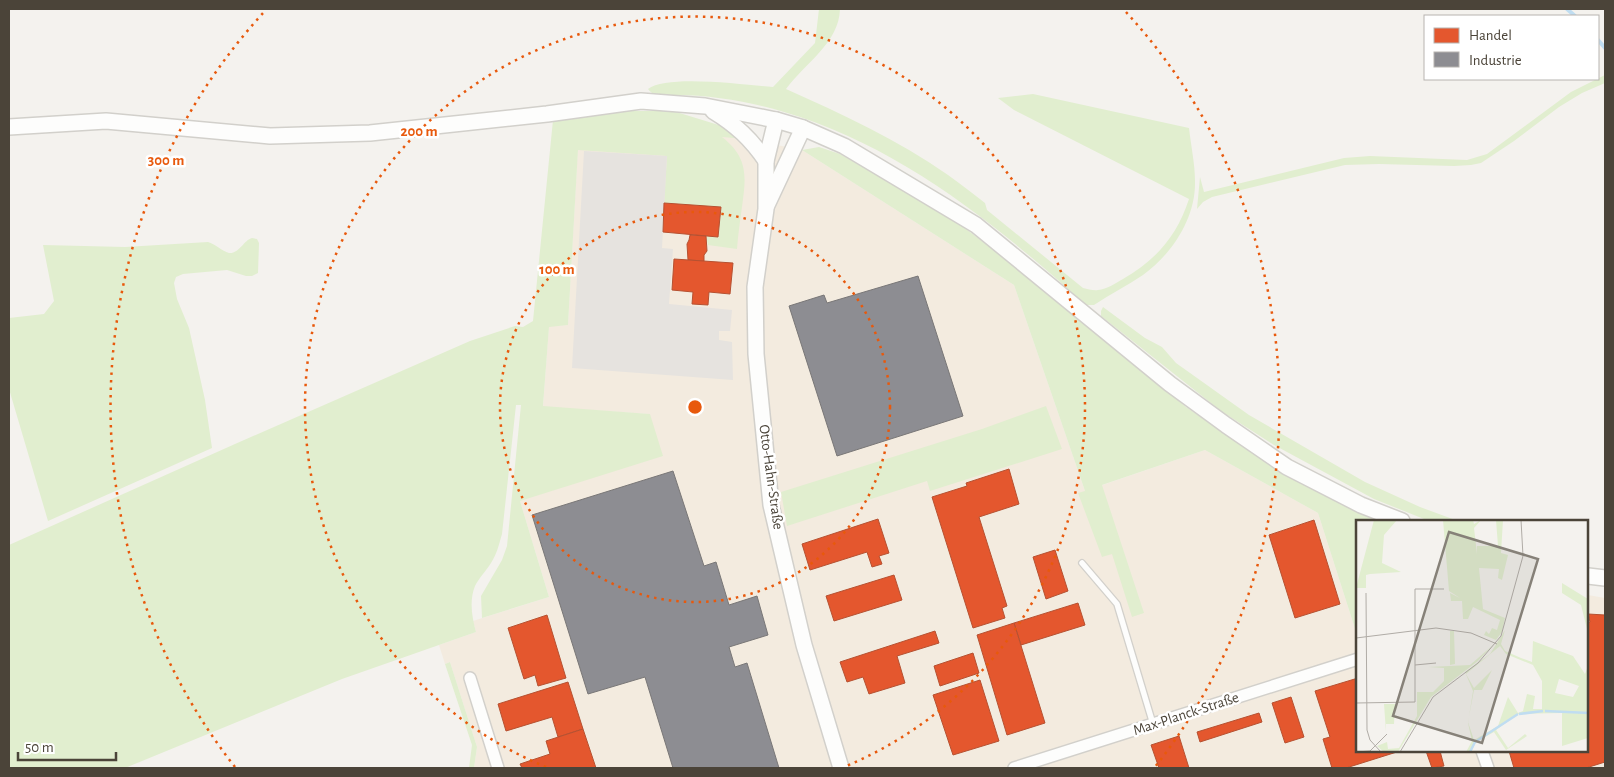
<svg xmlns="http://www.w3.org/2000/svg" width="1614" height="777" font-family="'Alegreya Sans',sans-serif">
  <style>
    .commercial { fill: #f3ebdf }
    .green { fill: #e1eecf }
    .parking { fill: #e6e3df }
    .shops { fill: #e4572e; stroke: #b65131 }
    .industry { fill: #8d8d92; stroke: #797777 }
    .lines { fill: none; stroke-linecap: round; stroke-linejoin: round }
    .stream { stroke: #c0ddf1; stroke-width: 4 }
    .service-casing { stroke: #d2d0cb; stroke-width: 8 }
    .minor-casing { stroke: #d2d0cb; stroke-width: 14 }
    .tertiary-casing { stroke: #d2d0cb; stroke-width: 18 }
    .service { stroke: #fdfdfc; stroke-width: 5.5 }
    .minor { stroke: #fdfdfc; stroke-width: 11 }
    .tertiary { stroke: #fdfdfc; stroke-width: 15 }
    .ring { fill: none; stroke: #e8590c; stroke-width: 2.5; stroke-dasharray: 2.5 5 }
    .labels { text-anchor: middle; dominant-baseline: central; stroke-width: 5; stroke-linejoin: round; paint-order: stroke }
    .street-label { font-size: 15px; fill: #4b4439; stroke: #fff }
    .inset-river { fill: none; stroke: #c0ddf1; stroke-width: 2.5 }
    .inset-road { fill: none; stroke: #b0aca6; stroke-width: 1 }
    .view { fill: #868178; fill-opacity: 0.15; stroke: #868178; stroke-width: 2.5 }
    .inset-edge { fill: none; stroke: #4b4439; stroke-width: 2.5 }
    .centre { fill: #e8590c; stroke: #fff; stroke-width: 2.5 }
    .ring-label { font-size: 15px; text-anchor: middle; font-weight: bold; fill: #e8590c; stroke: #fff; stroke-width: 5; stroke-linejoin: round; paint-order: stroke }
  </style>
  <rect width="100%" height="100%" fill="#f4f2ee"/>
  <polygon class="commercial" points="579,129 666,129 747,139 802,150 1014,285 1085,491 1205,450 1318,513 1358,638 1358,751 1588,751 1588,595 1605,598 1605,768 474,768 477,747 450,662 445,664 439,645 476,632 473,621 549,597 520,501 649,414 543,407 549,326 568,325"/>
  <g class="green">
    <path d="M819 9H840C839 43 805 63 786 89 842 114 898 140 948 175 961 184 973 194 985 203L987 210 1083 288C1088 289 1094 291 1098 290 1107 289 1116 283 1123 279 1156 260 1177 236 1189 199L1014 110 998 98 1033 94 1189 128C1191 146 1195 164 1195 181 1196 218 1172 254 1143 275 1127 286 1110 294 1094 305H1086C998 226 900 146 784 112 750 102 712 95 676 95 666 95 654 98 648 89 667 74 746 85 773 87L815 43Z"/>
    <polygon points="1605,75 1605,83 1582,93 1559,107 1514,141 1481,163 1471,165 1454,166 1379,164 1345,165 1212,197 1203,202 1197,209 1200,177 1204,192 1344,158 1370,156 1467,160 1487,154 1571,92"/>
    <path d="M614 111H673L735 130 747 139 722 137C749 158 746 177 742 207 740 221 738 235 737 249L708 245 706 236H718L721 207 664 203 667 156 578 150 568 325 549 327 543 406 650 414 663 456 520 501 549 597 482 618 481 596 502 560 507 546 521 405H516L502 534C499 544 497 554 491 563 486 571 479 578 475 586 469 601 472 617 476 632L342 679 125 768H9V545L235 444 470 341 515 326 523 327 533 321 553 120Z"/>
    <polygon points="819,147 840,154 896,186 962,226 1015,266 1186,407 1255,454 1382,521 1358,521 1358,638 1318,513 1205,450 1102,485 1144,613 1132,617 1112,554 1102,557 1078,493 1085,491 1014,285 802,150"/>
    <path d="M252 238 257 239 259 243 258 273 252 276H246L227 270 183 274 176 277 174 283 177 299 189 328 205 400 212 448 48 521 9 389V318L44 314 54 301 43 245 125 247 208 242C215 244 222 251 229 253 239 254 244 240 252 238Z"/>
    <polygon points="1103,307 1145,338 1162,347 1176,363 1249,415 1365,482 1420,507 1458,521 1429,521 1374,499 1274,445 1221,411 1101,316 1101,311"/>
    <polygon points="1046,406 1062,449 930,491 927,481 787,526 781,492 982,429"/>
    <polygon points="450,662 477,747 474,768 469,768 472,745 445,664"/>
  </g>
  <polygon class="parking" points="584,151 667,156 662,248 673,249 669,304 732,310 730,331 719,331 719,340 732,342 733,380 572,368"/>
  <g class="shops">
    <polygon points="664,203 721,207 718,237 663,232"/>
    <polygon points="690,235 706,236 707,251 704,255 704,261 688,260 687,244 689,240"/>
    <polygon points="674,259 733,263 730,294 709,292 708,305 692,304 693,292 672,290"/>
    <polygon points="1009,469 1019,504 979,517 1007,606 1002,608 1005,618 973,628 932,497 967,486 966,483"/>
    <polygon points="878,519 889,553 879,556 882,564 872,567 867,552 810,570 802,544"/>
    <polygon points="1314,520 1340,604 1295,618 1269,535"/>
    <polygon points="1055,550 1068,591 1046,599 1033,557"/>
    <polygon points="894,575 902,600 834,621 826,596"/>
    <polygon points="1078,603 1085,625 1021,645 1014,623"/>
    <polygon points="1588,614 1605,615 1605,762 1586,768 1514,768 1509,751 1588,751 1588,623 1590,622"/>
    <polygon points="547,615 566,678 538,686 535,675 524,679 508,628"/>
    <polygon points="1014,623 1045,723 1007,735 977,635"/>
    <polygon points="935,631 939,643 897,656 905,683 869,694 863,677 847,682 840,662"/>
    <polygon points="973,653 979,673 940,686 934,666"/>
    <polygon points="1358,678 1358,751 1400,751 1346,768 1332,768 1323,739 1330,737 1315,691"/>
    <polygon points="980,680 999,741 953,755 933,695"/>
    <polygon points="568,682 583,729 558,737 552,717 506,731 498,704"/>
    <polygon points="1291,697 1304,737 1285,743 1272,703"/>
    <polygon points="1259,713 1262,722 1200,742 1197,732"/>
    <polygon points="583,729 596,768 522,768 520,764 550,754 546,741"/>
    <polygon points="1179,736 1189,768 1159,768 1151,745"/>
    <polygon points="1426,751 1440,751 1444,766 1432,768"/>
  </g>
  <g class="industry">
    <polygon points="918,276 963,416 837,456 789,306 824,295 827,303"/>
    <polygon points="673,471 704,566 716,562 729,605 757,596 768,635 729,647 735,667 747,663 779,768 673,768 645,677 588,694 532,515"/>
  </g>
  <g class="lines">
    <g class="stream">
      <polyline points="1567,9 1575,16"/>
      <polyline points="1598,40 1605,48"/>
    </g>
    <g class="service-casing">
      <polyline id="service" points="1082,563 1117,604 1153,724"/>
    </g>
    <g class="minor-casing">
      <g id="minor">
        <polyline points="470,678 498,768"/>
        <polyline points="1482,751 1488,768"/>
        <polyline points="1014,768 1358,659"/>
      </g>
    </g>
    <g class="tertiary-casing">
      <g id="tertiary">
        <path d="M713 111C736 125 751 139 766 161"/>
        <polyline points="776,120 766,161 766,209 755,287 756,354 771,505 804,645 841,768"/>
        <polyline points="9,127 106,121 270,136 370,133 547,114 641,101 705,106 776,120 803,128 844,146 976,225 1170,384 1226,425 1287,467 1361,505 1402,521"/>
        <polyline points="767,205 803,128"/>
        <polyline points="1588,576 1605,578"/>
      </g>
    </g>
    <use href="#service" class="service"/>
    <use href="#minor" class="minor"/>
    <use href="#tertiary" class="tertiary"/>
  </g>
  <g class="ring">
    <circle cx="695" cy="407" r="195"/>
    <path d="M546 767A390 390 0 1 1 844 767"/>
    <path d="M235 767A584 584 0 0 1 264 12M1126 12A584 584 0 0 1 1155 767"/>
  </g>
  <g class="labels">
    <g class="street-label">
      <text transform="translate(771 477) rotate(82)">Otto-Hahn-Straße</text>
      <text transform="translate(1186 714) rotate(-18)">Max-Planck-Straße</text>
    </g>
  </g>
  <g transform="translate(1356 520)">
    <rect width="232" height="232" fill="#f4f2ee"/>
    <path d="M18 0H41L28 15 26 43 45 52 14 54 10 55V68H0ZM87 0H117L118 4 125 0 118 8 121 34V26H142L140 0H147L145 33 152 35 146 60 142 58 143 49 123 48 127 89 149 98 146 112 140 120 128 115 130 111 133 114 136 108 141 110 144 100 117 87 112 99H107L106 81H95L94 73 104 78 93 71ZM206 63 232 79V113L225 85 206 73ZM149 110 145 124 149 131 165 138 176 142 177 121 217 136 229 154 232 146V218L206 226V193L162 194 140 210 152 228 169 214 171 216 147 232 150 230 138 212 120 222 115 232H110L116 221 112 203 117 171 109 152 134 134ZM144 126 150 134 177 145 186 161V189H177L179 176 171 174 167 191 162 193 152 177 142 206 118 220 112 202 118 170H126L136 150 118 168 110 154ZM203 159 223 166 217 177 199 173ZM94 111H98L99 144 94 145ZM137 125 122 141 75 177 42 232H28L21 226 31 222 32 229 43 228 61 196V172H77L88 161V148L72 147 114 145ZM28 184H39L38 204H30V212Z" fill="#e1eecf" fill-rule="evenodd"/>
    <path class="inset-river" d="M189 191 233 193M163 194 187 191M114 232 119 222 162 194"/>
    <path class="inset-road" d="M10 73 11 210 14 220 25 232M0 118 80 108 115 113 141 124M59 145 80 143M0 183 59 182V69H88M0 232 14 231 31 214M44 232 77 177 122 143 145 116 167 36 165 0"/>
    <path class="view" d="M93 12 182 39 126 223 37 196Z"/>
    <rect width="232" height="232" class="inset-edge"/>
  </g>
  <circle cx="695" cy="407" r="8" class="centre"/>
  <g class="ring-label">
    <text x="419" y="136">200 m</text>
    <text x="166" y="165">300 m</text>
    <text x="557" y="274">100 m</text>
  </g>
  <rect width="1614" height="777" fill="none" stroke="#4b4439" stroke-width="20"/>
  <rect x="1424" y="15" width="175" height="65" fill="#ffffff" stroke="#b7b4b0"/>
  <rect x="1434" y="28" width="25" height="15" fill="#e4572e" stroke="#b7b4b0"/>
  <text x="1469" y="40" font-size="15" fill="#4b4439">Handel</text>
  <rect x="1434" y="52" width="25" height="15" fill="#8d8d92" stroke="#b7b4b0"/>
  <text x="1469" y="65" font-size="15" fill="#4b4439">Industrie</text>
  <path d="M18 752v8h98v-8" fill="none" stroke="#4b4439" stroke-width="2.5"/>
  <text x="25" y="752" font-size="15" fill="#4b4439" stroke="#ffffff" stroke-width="4" paint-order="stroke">50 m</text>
</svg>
